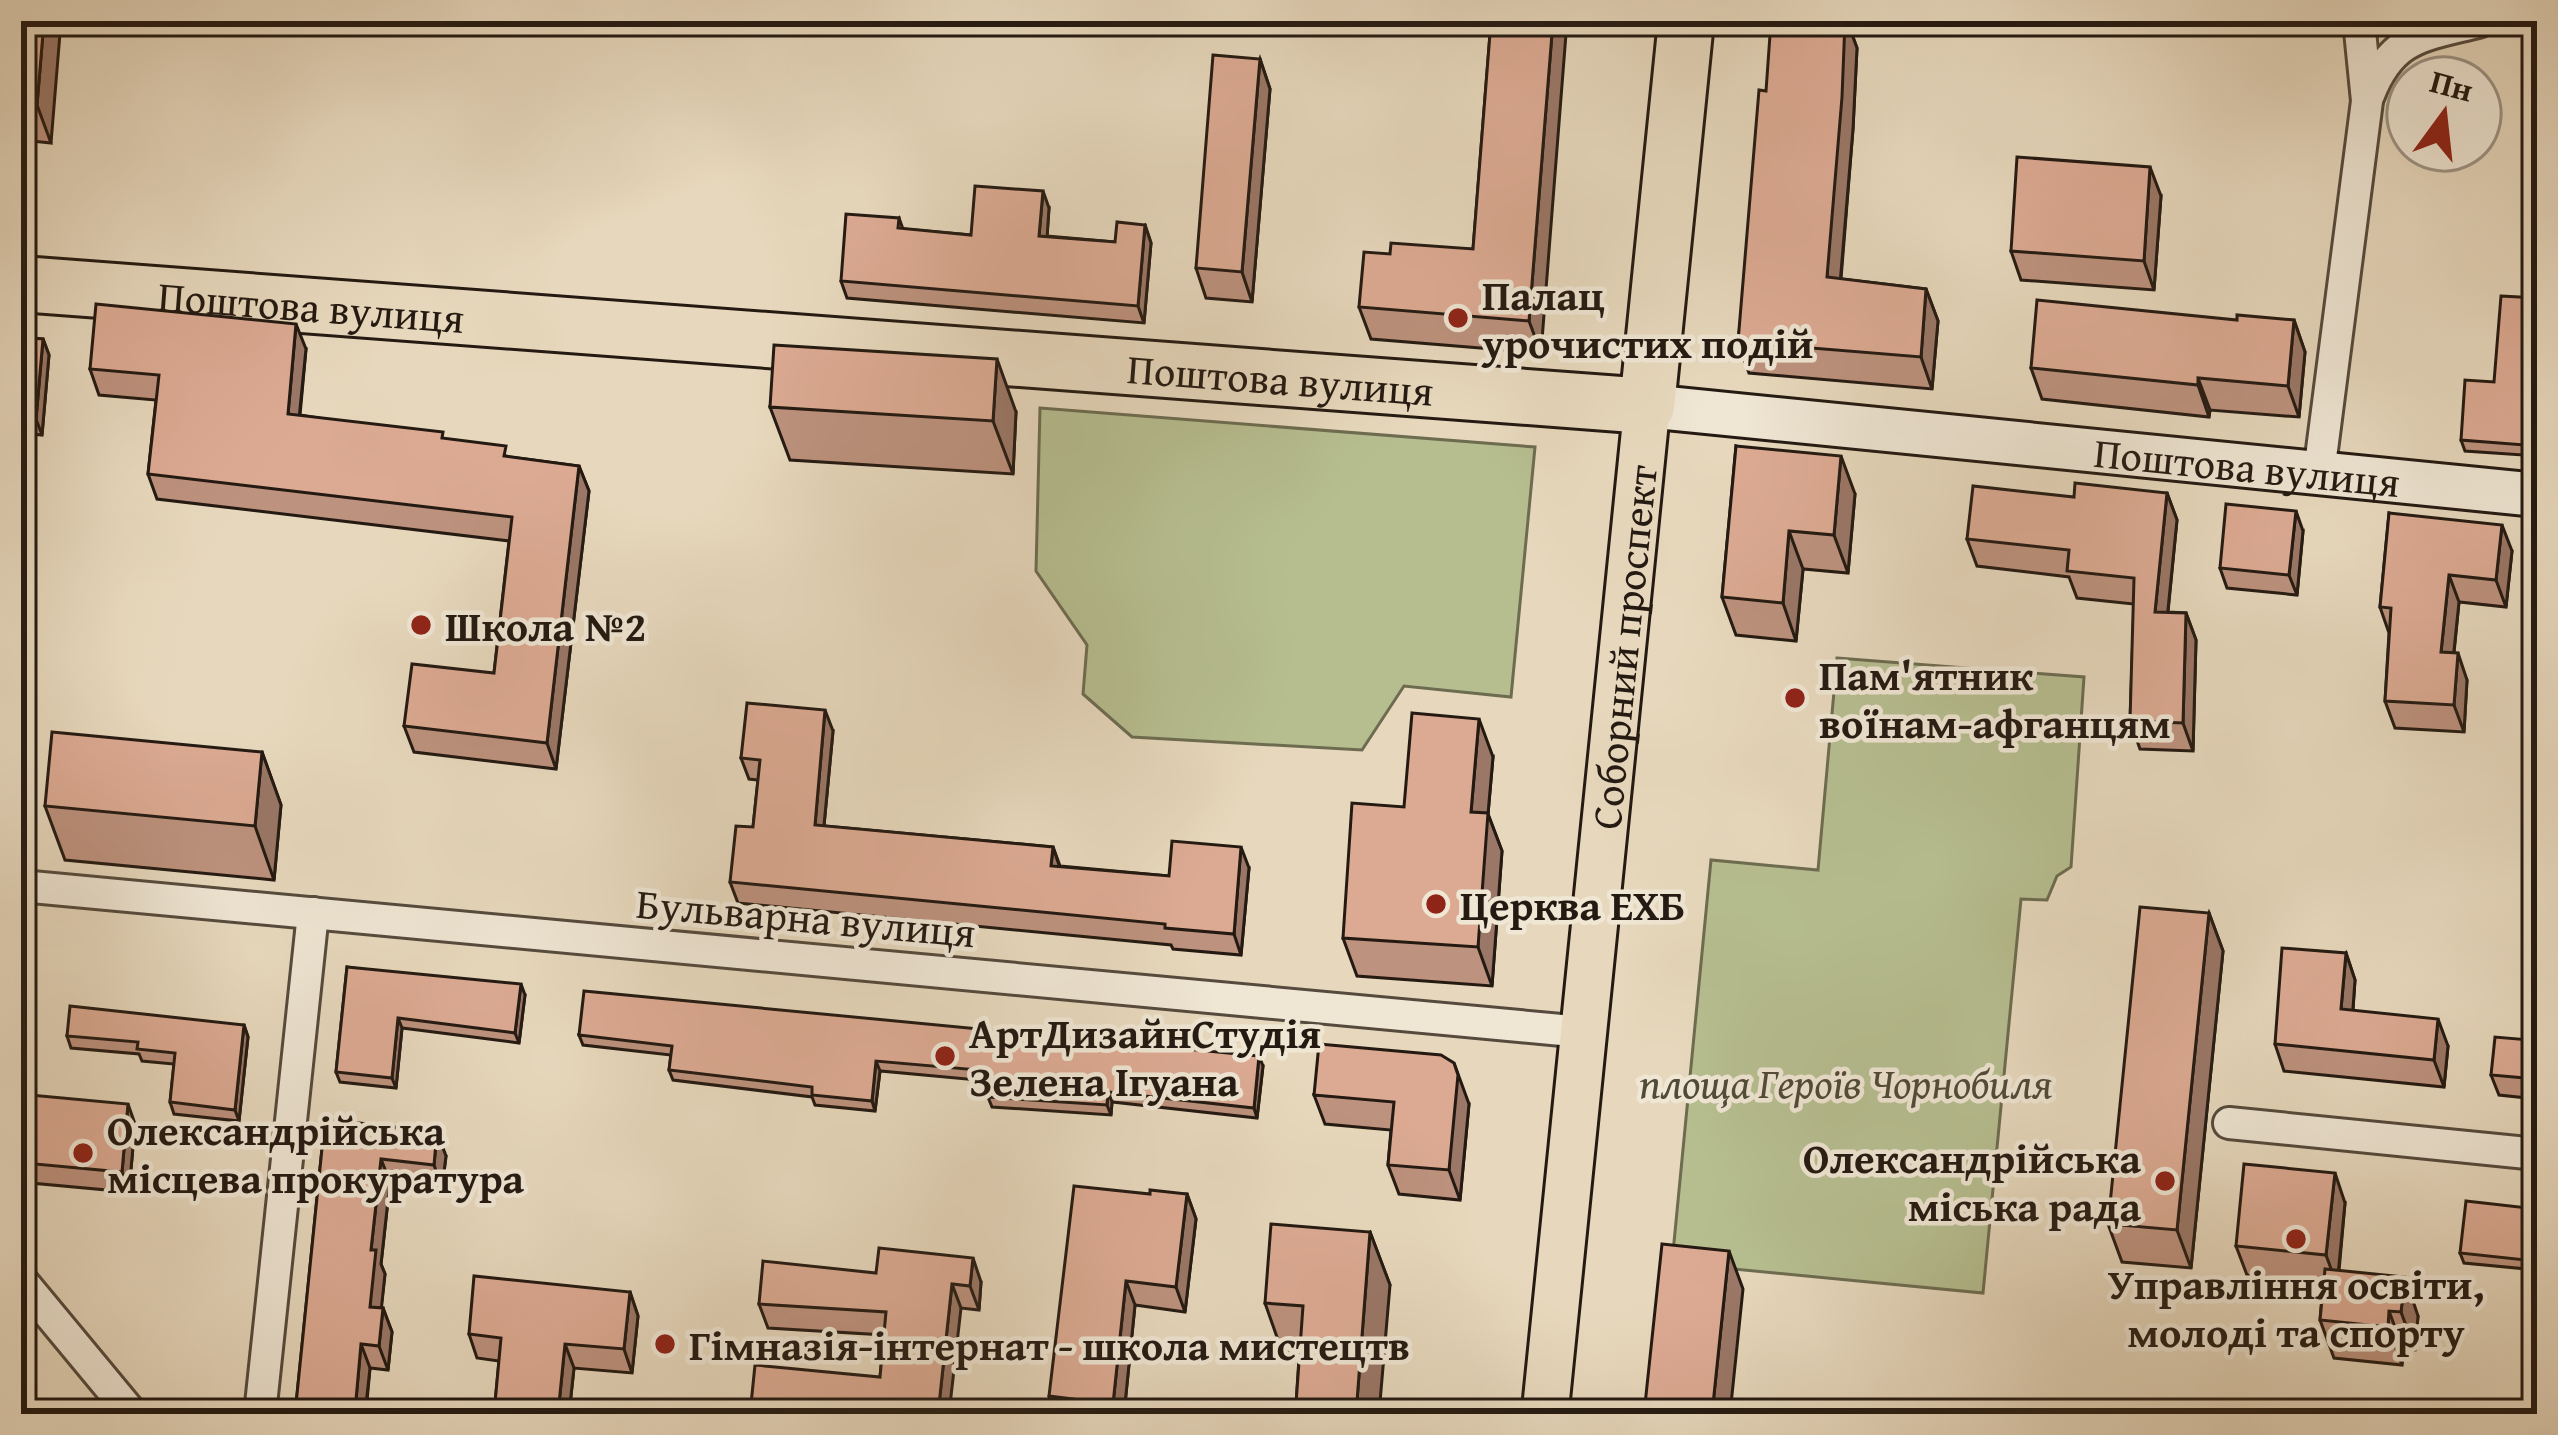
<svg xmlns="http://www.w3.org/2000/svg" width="2558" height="1435" font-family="'Gentium Book Plus',serif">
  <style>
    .green { fill: #b6be90; stroke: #6d6c51; stroke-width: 3 }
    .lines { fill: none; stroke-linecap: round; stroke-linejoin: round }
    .street-casing { stroke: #554a3d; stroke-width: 36 }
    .secondary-casing { stroke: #241a12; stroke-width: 48 }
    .primary-casing { stroke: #241a12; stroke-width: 51 }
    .highway-casing { stroke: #241a12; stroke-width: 60 }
    .street { stroke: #efe6d4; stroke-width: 30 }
    .secondary { stroke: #efe6d4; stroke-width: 42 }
    .primary { stroke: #e7d8bd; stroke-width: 45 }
    .highway { stroke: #e7d8bd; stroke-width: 54 }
    .wall { fill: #bd927e; stroke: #241a12; stroke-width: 3 }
    .shaded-wall { fill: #9a7767; stroke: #241a12; stroke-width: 3 }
    .building { fill: #dcaa93; stroke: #241a12; stroke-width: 3 }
    .poi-dot { fill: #8f2418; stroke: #efe6d4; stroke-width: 4.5 }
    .labels { text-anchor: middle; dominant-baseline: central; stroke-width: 9; stroke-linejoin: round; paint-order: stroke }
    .poi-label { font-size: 42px; font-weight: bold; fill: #241a12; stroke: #efe6d4; text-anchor: start }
    .street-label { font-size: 42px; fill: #241a12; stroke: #efe6d4 }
    .park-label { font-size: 42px; font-style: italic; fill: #504b38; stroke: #efe6d4 }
  </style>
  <rect width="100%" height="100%" fill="#e7d8bd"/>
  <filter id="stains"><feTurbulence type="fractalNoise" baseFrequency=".00167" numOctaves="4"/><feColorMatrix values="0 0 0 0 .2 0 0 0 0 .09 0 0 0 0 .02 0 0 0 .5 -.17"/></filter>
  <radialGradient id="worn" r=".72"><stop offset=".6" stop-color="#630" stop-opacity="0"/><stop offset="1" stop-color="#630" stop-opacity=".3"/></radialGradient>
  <g class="green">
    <polygon points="1040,408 1535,447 1511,697 1404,686 1362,750 1132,737 1083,694 1087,645 1036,571"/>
    <polygon points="1837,658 2084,677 2071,867 2057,876 2047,900 2021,899 1983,1293 1672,1263 1711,860 1818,870"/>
  </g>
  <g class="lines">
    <g class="street-casing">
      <g id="street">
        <path d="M2369 95C2392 35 2424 36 2481 21"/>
        <polyline points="2319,473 2367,101 2359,21"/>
        <polyline points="21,886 1583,1032"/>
        <polyline points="2229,1123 2537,1154"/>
        <polyline points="21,1280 132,1414"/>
        <polyline points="260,1414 313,913"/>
      </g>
    </g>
    <g class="secondary-casing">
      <g id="secondary">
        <path id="s1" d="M1647 406 2537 495"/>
      </g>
    </g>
    <g class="primary-casing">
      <g id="primary">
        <path id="s2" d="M1545 1414 1647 406"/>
      </g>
    </g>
    <g class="highway-casing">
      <g id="highway">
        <path id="s3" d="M21 284 1647 406 1686 21"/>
      </g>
    </g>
    <use href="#street" class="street"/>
    <use href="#secondary" class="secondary"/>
    <use href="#primary" class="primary"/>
    <use href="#highway" class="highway"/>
  </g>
  <g class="wall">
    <polygon points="21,21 51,143 21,140"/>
    <polygon points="1491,21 1541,353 1371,339 1359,307 1390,254 1473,249"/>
    <polygon points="1850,29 1857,48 1853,129 1841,279 1926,289 1938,321 1932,389 1749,373 1738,342 1766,91"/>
    <polygon points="1260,59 1270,89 1252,302 1206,298 1196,268"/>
    <polygon points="2161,196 2154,290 2021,280 2011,251"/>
    <polygon points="1049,208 1047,236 1115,242 1145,225 1151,243 1144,323 847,298 841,281 899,218 903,229 971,235"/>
    <polygon points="2537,298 2537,456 2465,451 2461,440 2494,382"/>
    <polygon points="2237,320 2294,320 2305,352 2299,417 2210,410 2209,417 2042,399 2031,368"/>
    <polygon points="21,337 43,339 49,355 42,435 21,433"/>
    <polygon points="306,349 300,415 445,439 510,457 579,466 589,491 556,769 414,752 404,726 494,673 509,541 157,499 148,474 156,400 99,395 90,369"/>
    <polygon points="770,407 1016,412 1013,474 790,460"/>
    <polygon points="1736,446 1855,494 1848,573 1803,569 1796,641 1736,635 1722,597"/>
    <polygon points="2167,493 2177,520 2168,612 2186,613 2196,640 2193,751 2140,749 2130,721 2134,604 2077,598 2069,577 1977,566 1967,539 2074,497"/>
    <polygon points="2389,513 2512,551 2506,607 2459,602 2454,653 2467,680 2464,732 2395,728 2385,701 2389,633 2380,607"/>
    <polygon points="2303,531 2297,595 2227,588 2220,568"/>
    <polygon points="833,731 824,826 1053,847 1060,866 1169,876 1249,868 1241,955 1173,949 1171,945 738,903 730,882 753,827 758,780 749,779 741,758"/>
    <polygon points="262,752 281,805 274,880 65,860 45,806"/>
    <polygon points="1493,757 1488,814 1502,851 1492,986 1357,976 1343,938 1404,807"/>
    <polygon points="2209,913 2223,951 2191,1268 2122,1262 2108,1224"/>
    <polygon points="2346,953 2355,980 2353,1010 2448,1046 2444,1087 2284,1071 2275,1044"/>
    <polygon points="347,967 525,995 519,1043 402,1028 396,1088 340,1082 336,1072"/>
    <polygon points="2537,1012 2537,1099 2499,1095 2491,1075 2529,1040"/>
    <polygon points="244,1025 248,1037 239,1121 174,1114 170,1102 174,1064 142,1061 139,1054 71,1048 67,1036"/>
    <polygon points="579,1035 1263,1066 1257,1118 1112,1102 1111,1115 992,1107 988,1097 989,1081 880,1071 875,1111 815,1105 812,1097 673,1080 669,1070 671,1055 583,1045"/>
    <polygon points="1314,1095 1469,1104 1460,1200 1399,1194 1388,1165 1391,1130 1325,1124"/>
    <polygon points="325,1119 446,1156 442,1188 390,1182 381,1264 385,1274 381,1308 383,1308 392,1332 388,1370 370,1368 367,1401 494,1414 499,1361 477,1358 469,1334 630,1292 638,1316 632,1373 574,1368 569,1414 295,1414"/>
    <polygon points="135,1124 129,1192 31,1183 24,1163"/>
    <polygon points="1150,1194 1187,1194 1196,1219 1185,1312 1135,1305 1124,1414 1056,1414 1049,1396"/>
    <polygon points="2345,1203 2339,1271 2418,1316 2415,1350 2403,1349 2402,1365 2334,1358 2320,1320 2323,1283 2247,1275 2236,1246"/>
    <polygon points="2537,1209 2537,1278 2529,1278 2526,1269 2464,1263 2460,1253"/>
    <polygon points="1370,1232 1390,1285 1296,1404 1299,1358 1284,1357 1265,1303"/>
    <polygon points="876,1273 981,1282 979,1310 961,1308 880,1377 884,1335 768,1328 759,1304"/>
  </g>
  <g class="shaded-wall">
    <polygon points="44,21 61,21 51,143 37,105"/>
    <polygon points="1553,21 1567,21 1541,353 1529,321"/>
    <polygon points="1839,21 1850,21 1850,29 1857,48 1853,129 1838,308 1827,277"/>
    <polygon points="1260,59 1270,89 1252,302 1242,272"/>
    <polygon points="2150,167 2161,196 2154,290 2144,261"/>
    <polygon points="1043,191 1049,208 1046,253 1039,236"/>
    <polygon points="1145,225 1151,243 1144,323 1138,306"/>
    <polygon points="1926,289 1938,321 1932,389 1921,357"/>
    <polygon points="2294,320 2305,352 2299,417 2288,386"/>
    <polygon points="296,324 306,349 297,439 288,414"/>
    <polygon points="43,339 49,355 42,435 36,419"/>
    <polygon points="997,359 1016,412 1013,474 993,421"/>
    <polygon points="2198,378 2210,410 2209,417 2198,385"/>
    <polygon points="1841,456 1855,494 1848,573 1834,535"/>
    <polygon points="579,466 589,491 556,769 547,743"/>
    <polygon points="2167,493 2177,520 2165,639 2155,612"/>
    <polygon points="2296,511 2303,531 2297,595 2289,575"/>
    <polygon points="2502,525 2512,551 2506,607 2496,580"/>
    <polygon points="1789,531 1803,569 1796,641 1783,603"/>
    <polygon points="2449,575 2459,602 2451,679 2441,652"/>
    <polygon points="2186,613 2196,640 2193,751 2183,723"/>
    <polygon points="2458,653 2467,680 2464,732 2454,705"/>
    <polygon points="825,710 833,731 822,846 815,825"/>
    <polygon points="1479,719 1493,757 1488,814 1502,851 1492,986 1478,947 1471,812"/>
    <polygon points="262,752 281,805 274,880 255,826"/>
    <polygon points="1053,847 1060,868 1051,866"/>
    <polygon points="1241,847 1249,868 1241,955 1234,934"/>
    <polygon points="2209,913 2223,951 2191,1268 2177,1230"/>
    <polygon points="2346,953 2355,980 2351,1036 2341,1009"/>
    <polygon points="521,984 525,995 519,1043 515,1033"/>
    <polygon points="398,1018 402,1028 396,1088 392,1078"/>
    <polygon points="2438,1019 2448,1046 2444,1087 2434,1060"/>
    <polygon points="244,1025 248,1037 239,1121 235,1110"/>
    <polygon points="1259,1056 1263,1066 1257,1118 1254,1108"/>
    <polygon points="876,1061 880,1071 875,1111 872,1101"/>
    <polygon points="1454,1063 1469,1104 1460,1200 1449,1170"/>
    <polygon points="1108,1092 1112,1102 1111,1115 1107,1105"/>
    <polygon points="128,1104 135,1124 129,1192 122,1172"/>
    <polygon points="437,1132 446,1156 442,1188 434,1165"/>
    <polygon points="381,1159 390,1182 381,1264 385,1274 379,1331 370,1307 371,1250"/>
    <polygon points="2335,1173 2345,1203 2337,1285 2326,1255"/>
    <polygon points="1187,1194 1196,1219 1185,1312 1176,1287"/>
    <polygon points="1370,1232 1390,1285 1379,1414 1356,1414"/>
    <polygon points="1729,1251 1743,1289 1730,1414 1712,1414"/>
    <polygon points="973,1258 981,1282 979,1310 970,1286"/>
    <polygon points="2405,1277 2418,1316 2415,1350 2401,1312"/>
    <polygon points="1126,1281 1135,1305 1124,1414 1117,1414 1113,1404"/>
    <polygon points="952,1284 961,1308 949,1414 938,1414"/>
    <polygon points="630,1292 638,1316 632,1373 624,1349"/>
    <polygon points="383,1308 392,1332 388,1370 379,1346"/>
    <polygon points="2389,1311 2403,1349 2402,1365 2388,1327"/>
    <polygon points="361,1344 370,1368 365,1414 356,1400"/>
    <polygon points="565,1344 574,1368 569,1414 558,1414"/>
  </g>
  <g class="building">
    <polygon points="21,21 44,21 37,105 21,103"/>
    <polygon points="1491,21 1553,21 1529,321 1359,307 1364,252 1390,254 1391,243 1473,249"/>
    <polygon points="1771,21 1845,21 1842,97 1827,277 1926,289 1921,357 1738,342 1759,90 1766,91"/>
    <polygon points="1213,55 1260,59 1242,272 1196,268"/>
    <polygon points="2017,157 2150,167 2144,261 2011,251"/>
    <polygon points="975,186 1043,191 1039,236 1115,242 1117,222 1145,225 1138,306 841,281 846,214 899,218 898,228 971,235"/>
    <polygon points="2501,296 2537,298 2537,446 2461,440 2465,380 2494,382"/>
    <polygon points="2037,300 2237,320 2237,315 2294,320 2288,386 2198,378 2198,385 2031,368"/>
    <polygon points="96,304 296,324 288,414 443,432 442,438 506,446 504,456 579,466 547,743 404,726 412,664 494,673 512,517 148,474 159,375 90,369"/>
    <polygon points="21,337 43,339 36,419 21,417"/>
    <polygon points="774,345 997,359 993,421 770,407"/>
    <polygon points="1736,446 1841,456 1834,535 1789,531 1783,603 1722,597"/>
    <polygon points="2075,483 2167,493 2155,612 2186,613 2183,723 2130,721 2134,578 2067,571 2069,550 1967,539 1973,486 2074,497"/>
    <polygon points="2226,504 2296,511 2289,575 2220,568"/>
    <polygon points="2389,513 2502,525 2496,580 2449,575 2441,652 2458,653 2454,705 2385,701 2391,608 2380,607"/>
    <polygon points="747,703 825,710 815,825 1053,847 1051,866 1169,876 1172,841 1241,847 1234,934 1165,928 1165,924 730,882 736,826 753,827 760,760 741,758"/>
    <polygon points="1412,713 1479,719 1471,812 1488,813 1478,947 1343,938 1352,803 1404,807"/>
    <polygon points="52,732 262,752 255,826 45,806"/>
    <polygon points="2140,907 2209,913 2177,1230 2108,1224"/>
    <polygon points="2282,948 2346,953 2341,1009 2438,1019 2434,1060 2275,1044"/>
    <polygon points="347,967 521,984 515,1033 398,1018 392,1078 336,1072"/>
    <polygon points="584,991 1259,1056 1254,1108 1108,1092 1107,1105 988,1097 990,1071 876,1061 872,1101 812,1095 812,1087 669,1070 672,1046 579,1035"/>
    <polygon points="70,1006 244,1025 235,1110 170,1102 175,1053 137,1049 138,1042 67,1036"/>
    <polygon points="2532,1011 2537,1012 2537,1079 2491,1075 2495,1037 2529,1040"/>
    <polygon points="1319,1044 1441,1055 1454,1063 1458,1075 1449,1170 1388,1165 1394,1102 1314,1095"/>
    <polygon points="30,1095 128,1104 122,1172 24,1163"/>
    <polygon points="325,1119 437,1132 434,1165 381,1159 371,1250 376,1250 370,1307 383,1308 379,1346 361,1344 356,1400 494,1414 501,1338 469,1334 474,1276 630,1292 624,1349 565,1344 558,1414 295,1414"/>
    <polygon points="2244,1164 2335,1173 2326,1255 2236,1246"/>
    <polygon points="1074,1186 1150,1194 1150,1190 1187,1194 1176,1287 1126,1281 1113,1404 1049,1396"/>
    <polygon points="2466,1201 2537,1209 2537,1269 2525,1267 2526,1260 2460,1253"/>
    <polygon points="1271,1224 1370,1232 1356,1414 1235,1414 1236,1400 1296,1404 1303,1306 1265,1303"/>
    <polygon points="1662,1244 1729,1251 1712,1414 1644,1414"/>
    <polygon points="879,1248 973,1258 970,1286 952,1284 938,1414 750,1414 755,1365 880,1377 886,1312 759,1304 763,1261 876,1273"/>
    <polygon points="2325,1269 2405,1277 2401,1312 2389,1311 2388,1327 2320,1320"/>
  </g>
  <g class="poi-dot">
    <circle cx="1458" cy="318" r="12"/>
    <circle cx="421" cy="625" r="12"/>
    <circle cx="1795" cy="698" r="12"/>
    <circle cx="1436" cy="904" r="12"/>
    <circle cx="945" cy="1056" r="12"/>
    <circle cx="83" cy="1153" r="12"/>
    <circle cx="2165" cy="1181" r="12"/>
    <circle cx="2296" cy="1239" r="12"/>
    <circle cx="665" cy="1344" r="12"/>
  </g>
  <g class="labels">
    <g class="poi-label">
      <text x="1482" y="294">Палац<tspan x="1482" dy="48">урочистих подій</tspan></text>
      <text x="445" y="625">Школа №2</text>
      <text x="1819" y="674">Пам'ятник<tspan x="1819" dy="48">воїнам-афганцям</tspan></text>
      <text x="1460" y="904">Церква ЕХБ</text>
      <text x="969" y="1032">АртДизайнСтудія<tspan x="969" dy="48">Зелена Ігуана</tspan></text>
      <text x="107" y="1129">Олександрійська<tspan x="107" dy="48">місцева прокуратура</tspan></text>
      <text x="2141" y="1157" text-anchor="end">Олександрійська<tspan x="2141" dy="48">міська рада</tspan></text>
      <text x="2296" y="1283" text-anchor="middle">Управління освіти,<tspan x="2296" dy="48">молоді та спорту</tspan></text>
      <text x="689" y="1344">Гімназія-інтернат - школа мистецтв</text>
    </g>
    <g class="street-label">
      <text stroke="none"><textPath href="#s3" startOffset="291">Поштова вулиця</textPath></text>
      <text stroke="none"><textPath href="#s3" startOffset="1263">Поштова вулиця</textPath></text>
      <text stroke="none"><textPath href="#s1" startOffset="603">Поштова вулиця</textPath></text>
      <text stroke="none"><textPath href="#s2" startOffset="771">Соборний проспект</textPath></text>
      <text transform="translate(806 917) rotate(5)">Бульварна вулиця</text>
    </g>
    <g class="park-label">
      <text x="1846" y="1082">площа Героїв Чорнобиля</text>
    </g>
  </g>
  <rect width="2558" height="1435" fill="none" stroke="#e7d8bd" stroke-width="72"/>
  <rect x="24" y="24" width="2510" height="1387" fill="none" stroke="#241a12" stroke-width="6"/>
  <rect x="36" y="36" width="2486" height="1363" fill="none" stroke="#241a12" stroke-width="3"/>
  <g transform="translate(2444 114) rotate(15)"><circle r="57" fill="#efe6d4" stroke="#9e9486" stroke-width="3"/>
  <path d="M0-9L21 45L0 30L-21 45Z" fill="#8f2418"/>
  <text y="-18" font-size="33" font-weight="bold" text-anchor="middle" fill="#241a12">Пн</text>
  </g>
  <rect width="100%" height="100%" filter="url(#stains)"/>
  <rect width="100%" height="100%" fill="url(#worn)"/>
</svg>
